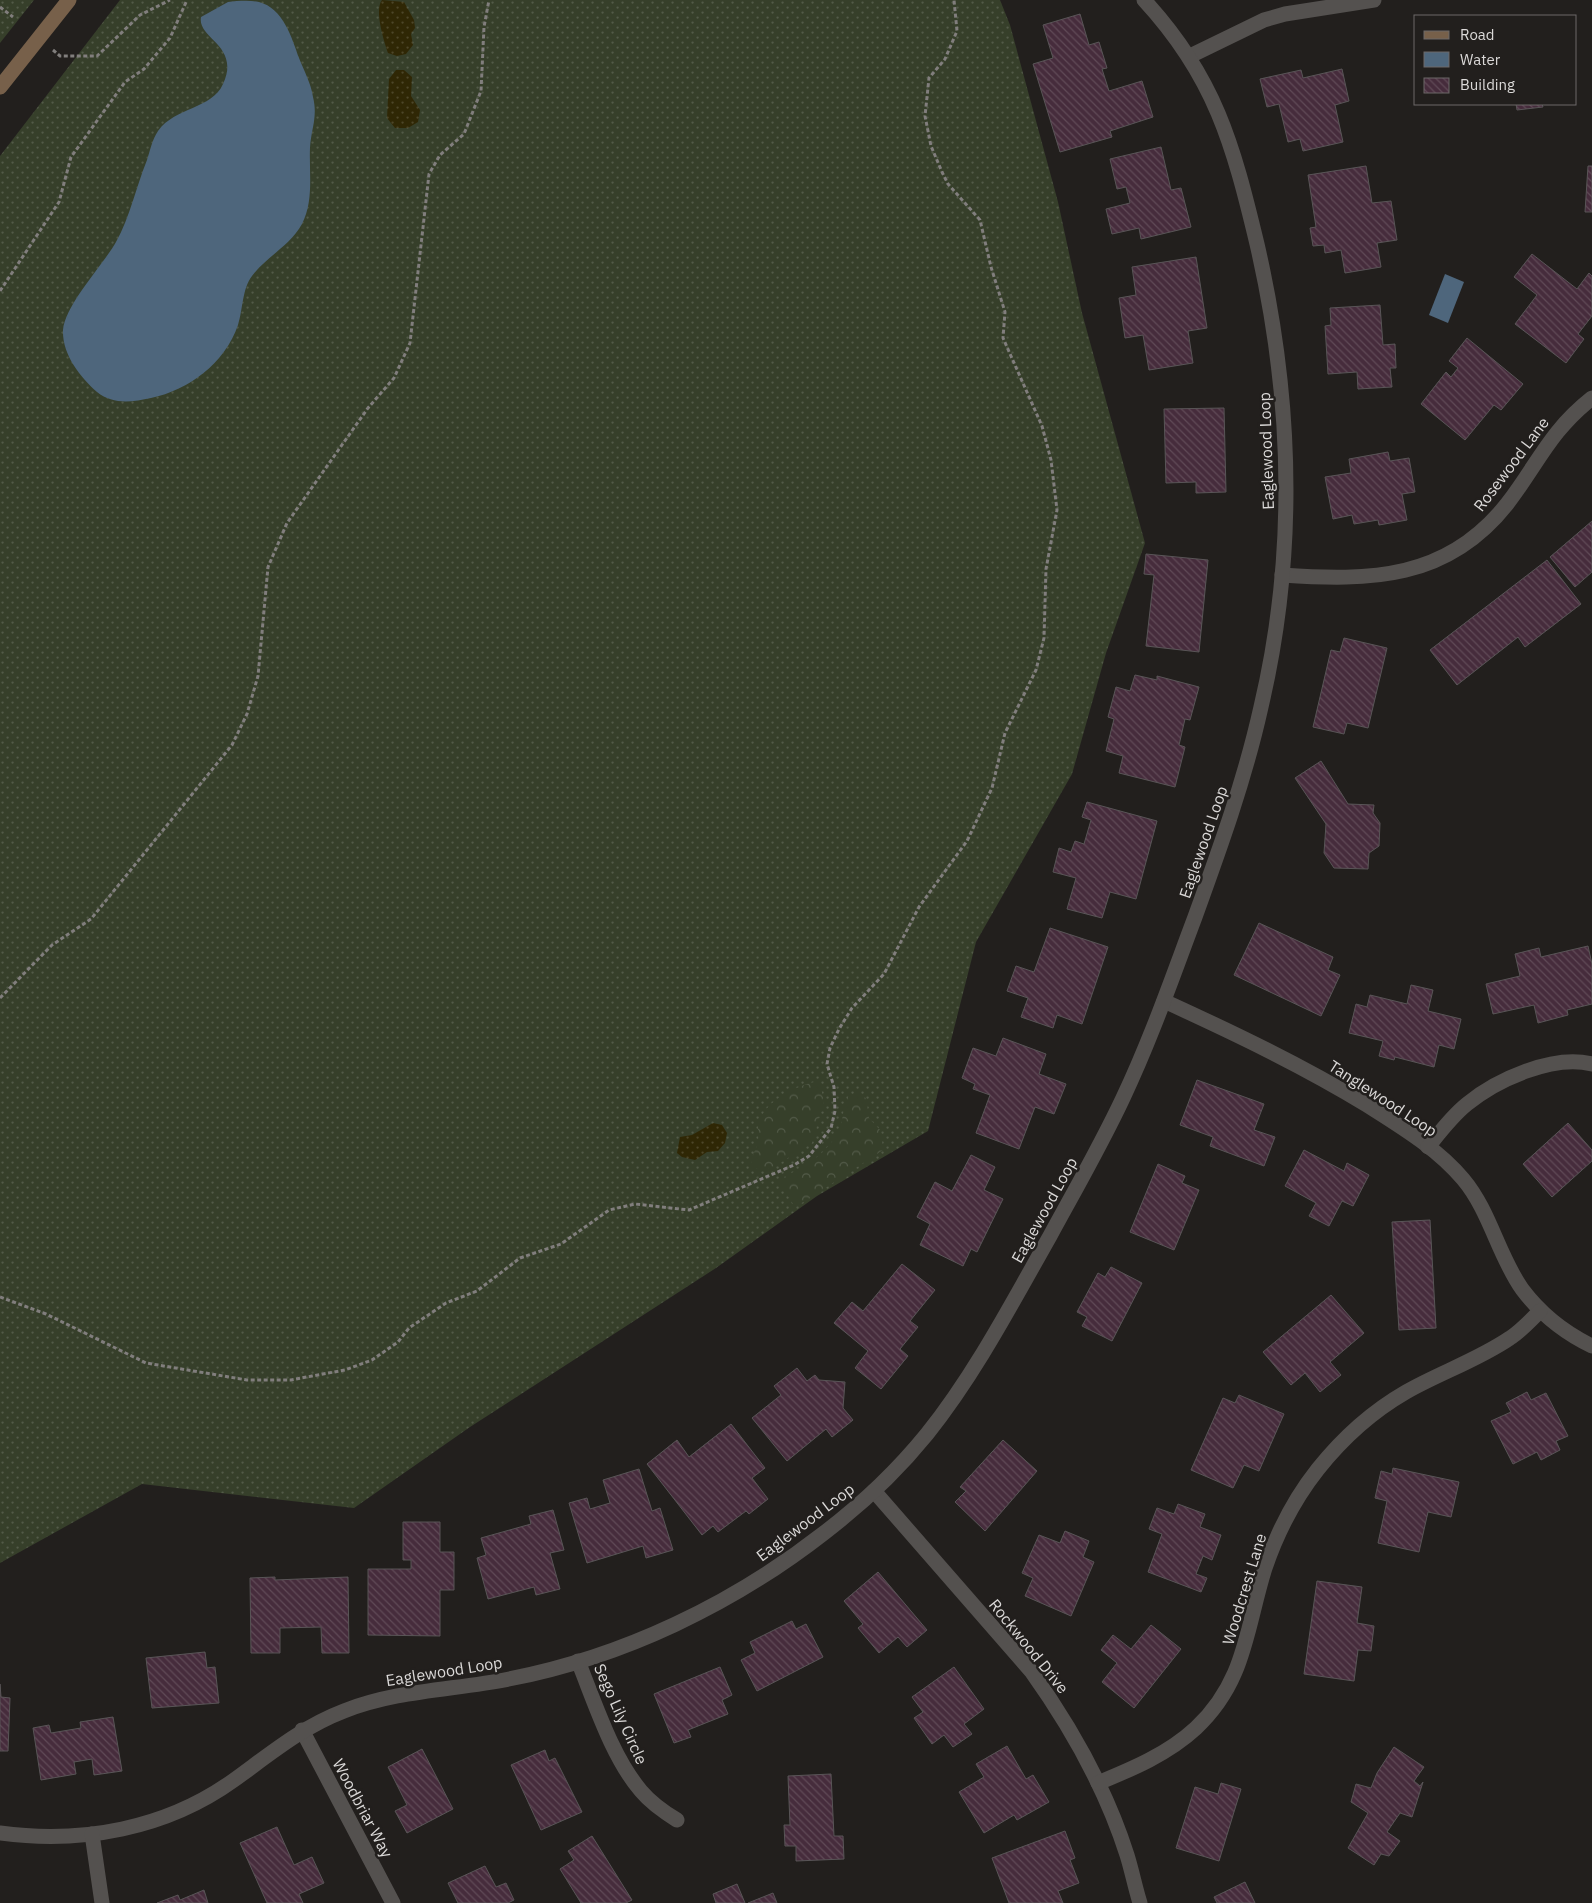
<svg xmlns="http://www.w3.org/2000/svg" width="1592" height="1903" font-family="'IBM Plex Sans',sans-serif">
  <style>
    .grass { fill: url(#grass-dots) }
    .forest { fill: url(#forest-crowns) }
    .sand { fill: url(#sand-dots) }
    .water { fill: #4e667c }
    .building { fill: url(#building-back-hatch); stroke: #595557 }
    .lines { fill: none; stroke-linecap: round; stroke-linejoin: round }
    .path { stroke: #817e7d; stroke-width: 3; stroke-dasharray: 4 2.5; stroke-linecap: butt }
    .minor { stroke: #54514f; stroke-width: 15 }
    .secondary { stroke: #77604a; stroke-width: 15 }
    .labels { text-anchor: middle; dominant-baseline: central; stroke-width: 5; stroke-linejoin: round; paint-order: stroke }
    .street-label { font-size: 16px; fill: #dbd9d8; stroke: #221f1d }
  </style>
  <defs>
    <pattern id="grass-dots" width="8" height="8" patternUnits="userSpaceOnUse" patternTransform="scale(1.25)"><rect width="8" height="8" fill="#363f2a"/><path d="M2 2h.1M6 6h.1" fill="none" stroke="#525a48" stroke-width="1.8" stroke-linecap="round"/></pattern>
    <pattern id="forest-crowns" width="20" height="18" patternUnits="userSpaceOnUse" patternTransform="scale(1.25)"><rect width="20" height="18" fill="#363f2a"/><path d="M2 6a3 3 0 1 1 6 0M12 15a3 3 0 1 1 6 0" fill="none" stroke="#525a48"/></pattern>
    <pattern id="sand-dots" width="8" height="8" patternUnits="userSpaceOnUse" patternTransform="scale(1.25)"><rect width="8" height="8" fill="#2f2705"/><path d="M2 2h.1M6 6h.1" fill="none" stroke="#4d4629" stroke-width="1.8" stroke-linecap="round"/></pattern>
    <pattern id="building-back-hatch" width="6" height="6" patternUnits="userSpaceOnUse" patternTransform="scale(1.25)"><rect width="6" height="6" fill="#462c3c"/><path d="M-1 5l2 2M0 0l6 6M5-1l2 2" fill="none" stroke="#604a57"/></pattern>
  </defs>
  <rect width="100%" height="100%" fill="#221f1d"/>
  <g class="grass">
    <polygon points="0,0 34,0 0,43"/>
    <polygon points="120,0 1000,0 1010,25 1058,202 1082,313 1145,543 1106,653 1072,774 976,942 928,1131 817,1196 716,1268 470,1427 354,1508 142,1484 0,1563 0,156"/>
  </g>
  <g class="forest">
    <path d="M814 1082 820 1083 824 1102 812 1143 772 1168 760 1171 751 1164C752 1154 756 1150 758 1142 759 1135 757 1129 759 1122 766 1101 794 1087 814 1082Z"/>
    <path d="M850 1094H860L867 1099 868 1117 881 1131 883 1150 807 1200 796 1206 793 1204 778 1180C802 1168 828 1155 840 1128 844 1117 842 1105 850 1094Z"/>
  </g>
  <g class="sand">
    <path d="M382 0 404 2 414 20 415 28 411 34 413 45 406 54 397 56 388 53C384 41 374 10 382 0Z"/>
    <polygon points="396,70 404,70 412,77 411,96 420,110 418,122 408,128 395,128 387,118 389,79"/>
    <polygon points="713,1123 722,1125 727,1133 725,1143 718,1151 707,1152 695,1160 682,1157 677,1153 680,1137 692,1135"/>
  </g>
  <g class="water">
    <path d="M228 2C237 1 250 0 259 2 283 8 292 38 299 58 304 71 311 83 313 97 318 117 311 129 310 148 309 173 314 201 302 224 290 246 267 256 252 276 242 289 243 310 238 325 225 363 189 390 151 398 132 402 113 405 97 392 80 377 62 354 63 330 65 305 103 265 116 242 130 217 136 187 147 160 150 151 152 140 158 131 175 107 212 109 223 84 241 45 197 39 201 17Z"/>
    <polygon points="1445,274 1464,282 1448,323 1429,315"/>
  </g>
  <g class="building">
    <polygon points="1080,14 1089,45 1099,42 1107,68 1102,69 1109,91 1142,81 1153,117 1110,131 1112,137 1060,152 1033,64 1053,58 1043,25"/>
    <polygon points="1342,69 1349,101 1335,105 1343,142 1303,151 1300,139 1288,142 1279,104 1267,107 1260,79 1301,70 1303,78"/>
    <polygon points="1516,104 1542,104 1543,107 1517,110"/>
    <polygon points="1161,147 1171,190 1181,188 1191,227 1141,239 1139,228 1112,234 1106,209 1130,203 1126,187 1117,189 1110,159"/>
    <polygon points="1366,166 1372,203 1391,201 1397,240 1377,243 1381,267 1345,273 1341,250 1325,253 1324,245 1313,246 1310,228 1316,227 1308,175"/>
    <polygon points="1588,166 1592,166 1592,212 1585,212"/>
    <polygon points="1532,254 1577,289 1589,273 1592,276 1592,316 1578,334 1584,339 1566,363 1515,324 1537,295 1514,277"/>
    <polygon points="1196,257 1207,328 1188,331 1193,363 1149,370 1143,335 1125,338 1119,298 1136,295 1132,267"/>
    <polygon points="1380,305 1383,345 1395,344 1396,368 1390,368 1392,387 1358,389 1357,372 1328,374 1325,326 1331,325 1330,308"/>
    <polygon points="1467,338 1523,384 1501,410 1494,405 1465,440 1421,404 1446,372 1451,377 1458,368 1449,361"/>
    <polygon points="1224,408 1226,492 1196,493 1196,482 1166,483 1164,409"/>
    <polygon points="1388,452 1390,461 1409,458 1415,492 1402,494 1407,520 1379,525 1378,520 1354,524 1352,515 1333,519 1325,477 1351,473 1349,459"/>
    <polygon points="1592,521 1592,572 1575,587 1550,557"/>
    <polygon points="1146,554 1208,560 1199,652 1146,646 1154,575 1144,574"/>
    <polygon points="1547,560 1581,604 1525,647 1518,637 1457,685 1430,650"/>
    <polygon points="1344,638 1387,648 1368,728 1347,723 1344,734 1313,727 1331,650 1340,652"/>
    <polygon points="1135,675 1157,680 1157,676 1199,687 1190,720 1185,719 1179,745 1185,747 1175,787 1119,773 1123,756 1106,751 1114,719 1108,717 1116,687 1130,691"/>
    <polygon points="1321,761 1348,804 1374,805 1373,813 1380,823 1379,846 1369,853 1368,869 1334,868 1324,853 1326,824 1295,778"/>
    <polygon points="1087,802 1157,821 1136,899 1110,892 1102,918 1067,909 1076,878 1053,872 1059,848 1071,852 1075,841 1084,844 1091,820 1082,817"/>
    <polygon points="1259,923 1333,957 1328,970 1340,975 1321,1016 1234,975"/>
    <polygon points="1050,928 1108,947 1082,1024 1057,1015 1053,1028 1021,1017 1028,998 1007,991 1016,966 1034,972"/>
    <polygon points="1588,946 1592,964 1592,1004 1567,1010 1568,1015 1538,1023 1534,1005 1493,1014 1486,984 1520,976 1515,954 1539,948 1541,957"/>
    <polygon points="1411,985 1433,990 1428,1011 1461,1019 1454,1049 1439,1045 1434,1067 1395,1057 1394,1060 1379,1056 1383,1041 1349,1033 1356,1004 1367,1007 1370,995 1407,1004"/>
    <polygon points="1003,1038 1046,1054 1039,1074 1066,1084 1054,1114 1035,1107 1019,1149 976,1133 990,1095 973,1089 975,1084 962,1078 973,1048 996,1056"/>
    <polygon points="1197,1080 1264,1104 1254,1130 1275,1137 1264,1166 1210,1146 1213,1137 1180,1125"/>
    <polygon points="1568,1123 1592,1150 1592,1161 1552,1197 1523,1164"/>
    <polygon points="1304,1150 1344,1171 1347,1163 1369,1175 1353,1206 1342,1201 1329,1226 1309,1216 1316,1203 1285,1186"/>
    <polygon points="971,1155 995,1167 984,1190 1003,1199 977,1252 971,1249 963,1266 920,1245 930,1224 917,1217 935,1182 952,1191"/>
    <polygon points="1158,1164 1185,1176 1182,1183 1199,1190 1174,1250 1130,1232"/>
    <polygon points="1430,1220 1436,1328 1399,1330 1392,1222"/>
    <polygon points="902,1264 935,1290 910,1321 918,1327 900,1349 908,1356 881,1389 855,1368 868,1351 834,1323 852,1302 863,1311"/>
    <polygon points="1111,1267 1142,1283 1112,1341 1082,1326 1087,1317 1077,1312 1098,1273 1105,1277"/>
    <polygon points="1331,1295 1364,1333 1330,1362 1341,1375 1320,1392 1305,1373 1291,1385 1263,1352"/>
    <polygon points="797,1368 807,1381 815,1375 819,1380 845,1382 843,1408 853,1420 832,1437 826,1429 787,1461 752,1418 781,1395 774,1386"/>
    <polygon points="1527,1392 1531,1400 1546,1393 1568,1436 1556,1441 1560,1450 1541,1460 1537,1452 1513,1464 1491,1421 1511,1412 1506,1403"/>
    <polygon points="1239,1395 1284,1414 1259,1471 1244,1465 1233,1488 1191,1470 1223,1398 1235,1403"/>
    <polygon points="731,1424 765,1468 752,1478 768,1499 749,1514 746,1511 718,1532 713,1526 702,1535 647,1464 677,1440 689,1457"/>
    <polygon points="1003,1440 1037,1471 985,1531 955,1502 966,1491 960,1487"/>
    <polygon points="1393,1468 1459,1482 1451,1517 1428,1512 1419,1552 1378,1543 1387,1501 1375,1498 1381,1471 1392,1474"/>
    <polygon points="639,1469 652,1511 660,1508 673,1550 646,1558 643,1546 587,1563 569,1503 587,1498 590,1509 610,1503 603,1480"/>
    <polygon points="1178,1504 1205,1514 1200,1527 1221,1535 1212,1560 1203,1556 1196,1574 1207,1578 1201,1592 1148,1572 1162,1534 1149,1529 1157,1508 1174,1514"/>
    <polygon points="553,1510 564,1550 550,1553 560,1589 536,1595 534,1587 488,1599 477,1558 486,1555 481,1538 531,1524 529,1516"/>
    <polygon points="403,1522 440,1522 440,1552 454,1552 454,1590 440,1590 440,1636 368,1635 368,1569 411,1569 411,1560 403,1560"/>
    <polygon points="1065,1531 1089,1541 1083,1557 1094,1562 1071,1616 1025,1596 1033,1578 1022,1573 1039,1535 1060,1543"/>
    <polygon points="878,1572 927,1630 907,1647 898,1637 879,1653 858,1628 863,1624 844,1601"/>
    <polygon points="275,1577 275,1580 348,1577 349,1653 322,1653 321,1627 280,1628 280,1653 251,1653 250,1578"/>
    <polygon points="1317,1581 1362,1587 1357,1623 1374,1626 1371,1651 1358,1650 1354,1681 1304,1674"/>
    <polygon points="792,1621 796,1629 806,1624 823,1657 757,1691 741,1660 755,1653 750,1642"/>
    <polygon points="1151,1625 1181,1649 1134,1708 1102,1682 1117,1663 1101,1650 1113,1635 1131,1649"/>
    <polygon points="205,1652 207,1668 215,1667 219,1703 152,1708 146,1658"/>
    <polygon points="720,1667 732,1695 722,1700 728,1714 688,1730 691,1737 674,1743 654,1694"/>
    <polygon points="954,1667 984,1709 964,1724 972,1734 953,1747 944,1735 932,1744 914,1718 923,1712 912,1697"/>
    <polygon points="0,1684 1,1697 10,1698 8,1751 0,1751"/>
    <polygon points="113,1717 122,1771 94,1775 92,1759 74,1762 76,1774 41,1780 33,1728 49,1725 51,1733 81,1728 80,1722"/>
    <polygon points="1007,1746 1026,1779 1033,1775 1049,1802 1017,1820 1014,1815 984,1833 959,1792 984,1777 976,1764"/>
    <polygon points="1394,1747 1424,1767 1414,1781 1420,1786 1423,1782 1412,1817 1400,1813 1387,1832 1400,1841 1389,1856 1381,1854 1374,1865 1348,1848 1368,1813 1351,1802 1356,1784 1371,1788 1377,1773"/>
    <polygon points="422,1749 453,1809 407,1833 395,1811 407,1805 388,1767"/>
    <polygon points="545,1750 549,1761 555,1758 582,1812 541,1830 511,1765"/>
    <polygon points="831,1774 834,1836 843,1836 844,1859 796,1861 796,1846 785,1846 784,1825 790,1825 788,1776"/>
    <polygon points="1221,1783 1241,1789 1219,1861 1176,1848 1195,1787 1218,1794"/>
    <polygon points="277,1827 294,1865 312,1857 324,1883 299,1894 303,1903 267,1903 240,1843"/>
    <polygon points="1065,1831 1075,1858 1070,1860 1079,1883 1058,1891 1063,1903 1009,1903 992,1858"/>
    <polygon points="592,1836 632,1900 626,1903 581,1903 560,1869 574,1860 568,1851"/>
    <polygon points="485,1866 496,1887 506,1883 514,1900 508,1903 458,1903 448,1883"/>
    <polygon points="1245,1882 1255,1903 1217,1903 1214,1897"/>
    <polygon points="737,1884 745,1903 716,1903 713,1894"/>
    <polygon points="204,1890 208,1903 157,1903 178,1895 180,1900"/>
    <polygon points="773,1893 777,1903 748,1903"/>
  </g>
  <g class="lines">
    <g class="path">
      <polyline points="0,7 13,17"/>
      <polyline points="53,50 60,56 97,56 140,15 170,0"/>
      <polyline points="0,291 59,202 71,157 125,82 144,69 170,38 187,0"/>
      <polyline points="0,998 52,945 91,919 232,745 247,714 258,676 268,567 287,523 368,408 394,378 410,343 429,174 440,155 464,134 481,91 484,27 489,0"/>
      <polyline points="0,1297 46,1314 146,1363 247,1380 291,1380 312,1376 345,1370 372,1360 398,1342 409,1328 446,1303 477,1291 520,1258 561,1244 609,1210 635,1204 689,1210 794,1165 809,1156 831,1128 835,1111 834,1087 827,1064 830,1048 839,1029 852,1008 884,974 919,907 967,841 992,788 1005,733 1036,670 1044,638 1046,569 1057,510 1051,460 1042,426 1003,338 1005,312 991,267 980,220 948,184 942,172 931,146 925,116 929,78 945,59 957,31 954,0"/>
    </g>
    <g class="minor">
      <polyline points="1190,56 1264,20 1285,14 1374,0"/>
      <path d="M1282 575C1370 581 1447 580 1507 504 1538 464 1549 432 1592 398"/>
      <path d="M1164 1001C1234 1033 1301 1065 1367 1105 1400 1126 1437 1148 1463 1179 1490 1211 1498 1255 1522 1289 1540 1313 1565 1333 1592 1346"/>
      <path d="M1428 1147C1440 1132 1452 1116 1467 1104 1496 1080 1553 1054 1592 1064"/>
      <path d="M874 1491 1031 1671C1071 1727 1106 1789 1127 1855 1132 1871 1135 1887 1140 1903"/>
      <path d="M578 1661C595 1703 612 1757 641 1791 651 1803 664 1812 677 1820"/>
      <polyline points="302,1730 393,1903"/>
      <path d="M1098 1783C1132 1769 1168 1754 1196 1728 1246 1681 1246 1628 1265 1568 1277 1533 1295 1498 1318 1469 1342 1439 1373 1411 1406 1392 1439 1373 1478 1360 1510 1338 1521 1331 1531 1320 1540 1311"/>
      <path d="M0 1833C82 1844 166 1829 234 1780 270 1754 302 1727 344 1711 397 1690 454 1690 509 1679 623 1657 733 1604 824 1533 862 1504 897 1471 927 1434 975 1374 1012 1303 1050 1236 1075 1190 1101 1145 1123 1098 1151 1039 1172 978 1195 917 1220 848 1245 779 1261 707 1297 554 1292 396 1257 244 1233 144 1215 77 1144 0"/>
      <polyline points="92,1834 102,1903"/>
    </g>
    <polyline class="secondary" points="0,87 69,0"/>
  </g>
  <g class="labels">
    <g class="street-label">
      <text transform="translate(1266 451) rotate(-92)">Eaglewood Loop</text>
      <text transform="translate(1511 464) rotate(-53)">Rosewood Lane</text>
      <text transform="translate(1203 842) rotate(-71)">Eaglewood Loop</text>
      <text transform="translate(1383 1098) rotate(33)">Tanglewood Loop</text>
      <text transform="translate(1044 1210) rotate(-61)">Eaglewood Loop</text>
      <text transform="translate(805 1522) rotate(-37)">Eaglewood Loop</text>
      <text transform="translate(1244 1589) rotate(-73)">Woodcrest Lane</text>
      <text transform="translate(1029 1646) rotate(51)">Rockwood Drive</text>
      <text transform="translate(444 1671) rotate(-9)">Eaglewood Loop</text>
      <text transform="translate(621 1714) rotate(66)">Sego Lily Circle</text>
      <text transform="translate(363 1808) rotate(62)">Woodbriar Way</text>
    </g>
  </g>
  <rect x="1414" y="15" width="162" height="90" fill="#221f1d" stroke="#6c6968"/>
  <rect x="1424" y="31" width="25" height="8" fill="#77604a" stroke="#6c6968"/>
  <text x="1460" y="40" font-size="15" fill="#dbd9d8">Road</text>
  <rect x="1424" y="52" width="25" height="15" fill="#4e667c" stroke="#6c6968"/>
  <text x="1460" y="65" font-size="15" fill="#dbd9d8">Water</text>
  <rect x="1424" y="78" width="25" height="15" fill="url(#building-back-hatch)" stroke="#6c6968"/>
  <text x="1460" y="90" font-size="15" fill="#dbd9d8">Building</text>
</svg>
